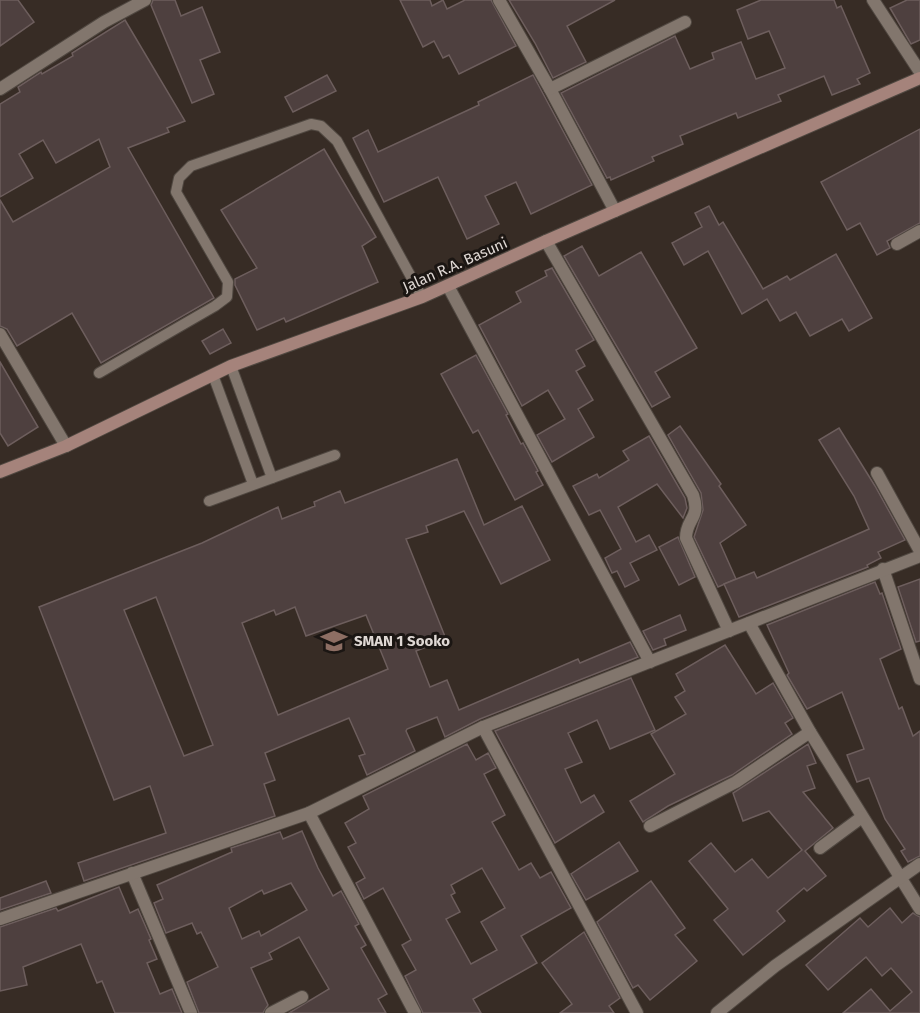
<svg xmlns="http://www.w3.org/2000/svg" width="920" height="1013" font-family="'Fira Sans',sans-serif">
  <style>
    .building { fill: #4e403f; stroke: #6d5e5d; stroke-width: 1.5; fill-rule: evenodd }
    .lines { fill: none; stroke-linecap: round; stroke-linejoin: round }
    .service-casing { stroke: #504841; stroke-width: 12 }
    .minor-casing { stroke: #504841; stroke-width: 14 }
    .secondary-casing { stroke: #504841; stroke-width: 14 }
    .service { stroke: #82766d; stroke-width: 10 }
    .minor { stroke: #82766d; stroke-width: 12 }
    .secondary { stroke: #a5837b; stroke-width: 12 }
    .labels { text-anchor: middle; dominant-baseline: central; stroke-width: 6; stroke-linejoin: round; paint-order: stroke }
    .street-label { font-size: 15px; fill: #dfd8d4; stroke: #1b1613 }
    .poi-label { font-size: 15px; font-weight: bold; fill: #dfd8d4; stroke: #1b1613; text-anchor: start }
  </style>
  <rect width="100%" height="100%" fill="#372c25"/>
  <g class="building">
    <polygon points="0,0 18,0 34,22 0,46"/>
    <polygon points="153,0 175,0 181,16 202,7 220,52 200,60 214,94 192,103 151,5"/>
    <polygon points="400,0 430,0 432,6 443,0 447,9 465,0 491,0 516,46 459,74 449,55 443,58 434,41 423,47"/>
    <polygon points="509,0 615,0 567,26 586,62 553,78 535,43"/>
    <polygon points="761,0 834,0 837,8 841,6 870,73 857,79 860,84 832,95 824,76 778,95 781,101 738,118 736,113 680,136 683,144 652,157 654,161 611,180 610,177 607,178 561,93 675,36 690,69 714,59 712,53 741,42 756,79 785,68 769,31 748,39 737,10"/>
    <polygon points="907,0 920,0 920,40 911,44 890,8"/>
    <polygon points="125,20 185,121 167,128 169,132 128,148 214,298 101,363 72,313 17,346 7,329 0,326 0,200 13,222 110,167 99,139 56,163 43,140 19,154 33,178 0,197 0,104 20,92 18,87 41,72 42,74 73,56 72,53"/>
    <polygon points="327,75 336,91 293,112 285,97"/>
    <polygon points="533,75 592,185 531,214 516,182 485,196 499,224 467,239 438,177 384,202 353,138 368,130 378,152 479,105 478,102"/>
    <polygon points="920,129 920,223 887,241 890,248 877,255 860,223 847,230 821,182"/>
    <polygon points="324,149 376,237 362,246 378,282 286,322 284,318 257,330 235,285 235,279 257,268 221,210"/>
    <polygon points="709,206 719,225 723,222 763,289 787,276 790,280 836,254 872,318 849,331 842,319 810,336 796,312 780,321 767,299 742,314 708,251 684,265 672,243 702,227 695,213"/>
    <polygon points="582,246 599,276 641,252 697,348 655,372 670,397 652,407 564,256"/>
    <polygon points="552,268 594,340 576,350 585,366 576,371 593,400 578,409 594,437 552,462 537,435 565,419 548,390 522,406 479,325 521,302 516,292 547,276 545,271"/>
    <polygon points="223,329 231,343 210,354 202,341"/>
    <polygon points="476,355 508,414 506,415 521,444 523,443 538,471 536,472 543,485 515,500 478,430 473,433 441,374"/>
    <polygon points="0,362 38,427 8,446 0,433"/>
    <polygon points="680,426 721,484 719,486 746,525 720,543 736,579 718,587 694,537 703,510 701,493 668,435"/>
    <polygon points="839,428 875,486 905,540 878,552 881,558 867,565 868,567 739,617 724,584 754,572 757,578 869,529 854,496 819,440"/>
    <polygon points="649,436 685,498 687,508 683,518 657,484 618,507 636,542 649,535 657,550 630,563 639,580 625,587 617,571 612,573 605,558 621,549 600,510 589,515 573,486 597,474 599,478 629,460 623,451"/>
    <path d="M457 459 484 525 522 506 550 560 501 584 464 511 426 526 428 532 406 539 446 639 416 651 430 687 447 680 459 710 578 659 580 663 630 642 638 657 480 719 445 737 437 717 407 729 406 731 415 751 367 775 359 756 365 754 349 718 265 753 275 780 264 784 275 816 84 881 78 863 166 833 150 786 114 800 39 607 202 543 278 507 282 519 315 506 314 502 340 491 345 503ZM156 597 213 745 184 756 124 610ZM295 607 306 636 366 615 388 669 278 715 242 623 274 610 276 615Z"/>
    <polygon points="678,537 695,577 679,585 659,547"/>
    <polygon points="920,579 920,641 916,642 898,587"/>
    <polygon points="875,582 880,594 882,593 901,649 880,659 899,709 902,707 913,736 920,731 920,856 908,862 901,851 905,849 885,819 869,778 857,782 847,755 864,749 842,692 807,709 787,675 789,673 767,625"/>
    <polygon points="680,615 686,630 664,639 666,645 653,650 643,631"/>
    <polygon points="725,645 756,694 773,683 793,718 785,723 792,734 732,775 668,806 643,822 630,801 675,774 651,734 686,714 675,697 685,691 676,674"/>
    <polygon points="631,678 655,730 610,749 597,720 568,733 582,762 565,769 581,803 594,795 604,812 555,843 495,731"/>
    <path d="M467 744 476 760 488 753 496 768 484 774 505 815 492 822 519 870 531 863 540 878 551 872 571 908 521 936 537 963 473 999 481 1013H423L405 976 416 970 402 945 411 940 383 888 364 899 356 883 365 878 348 847 356 843 345 823 369 809 363 796ZM482 868 505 908 481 922 497 950 471 964 446 919 460 912 451 895 455 893 451 885Z"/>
    <polygon points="808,744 816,763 807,766 815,788 803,792 833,828 805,851 826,876 807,891 804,888 777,911 785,921 743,955 714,920 728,909 689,861 711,843 735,872 752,859 768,878 802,850 769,811 743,821 733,793"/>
    <path d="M302 831 318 868 333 896 341 891 359 924 355 926 366 945 361 948 387 994 378 999 386 1013H289L329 989 299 937 269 953 272 959 251 968 268 1005 263 1013H199L187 982 218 967 201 932 197 934 192 923 166 933 154 903 163 899 157 885 232 852 231 848 280 832 283 839ZM291 883 307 910 261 936 259 931 242 939 229 908 262 890 264 894Z"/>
    <polygon points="619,842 638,871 586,900 571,874"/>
    <polygon points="46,881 51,893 0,910 0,898"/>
    <polygon points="651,881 685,928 675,935 697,961 650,1000 638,985 633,988 597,922"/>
    <polygon points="119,887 130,913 138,909 151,939 149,940 157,959 147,963 160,994 172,989 182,1013 115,1013 102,981 97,983 81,944 23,967 27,985 0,991 0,927 56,908 58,911"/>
    <polygon points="890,908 902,923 913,913 920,917 920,1013 843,1013 871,989 890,1011 912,992 891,968 882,976 866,957 828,990 806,965 860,918 868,927"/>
    <polygon points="584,932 620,998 609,1006 614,1013 560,1013 572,1004 542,963"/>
  </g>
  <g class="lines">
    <g class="service-casing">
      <g id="service">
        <polyline points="231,366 272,478"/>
        <polyline points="99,373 215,306 227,297 228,282 176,192 179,178 191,166 311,124 321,126 337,141 422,297"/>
        <polyline points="213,375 253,484"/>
        <polyline points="209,501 335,455"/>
      </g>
    </g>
    <g class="minor-casing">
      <g id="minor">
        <polyline points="499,0 550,89 615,211"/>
        <polyline points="873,0 920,72"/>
        <polyline points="0,89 104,22 145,0"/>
        <polyline points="550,89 685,22"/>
        <path d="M546 241 693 495C701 519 686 518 686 538L729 631"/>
        <polyline points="897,244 920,231"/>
        <polyline points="448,286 650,662"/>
        <polyline points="0,334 66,446"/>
        <polyline points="877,473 920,551"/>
        <polyline points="883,569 920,679"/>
        <polyline points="749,623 810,732 920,909"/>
        <polyline points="483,727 637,1013"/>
        <polyline points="309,813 415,1013"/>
        <polyline points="650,826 736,782 810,732"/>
        <polyline points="820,848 862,817"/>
        <polyline points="132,873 191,1013"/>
        <polyline points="0,919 309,813 483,727 920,556"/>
        <polyline points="271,1013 302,997"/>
        <polyline points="717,1013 775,966 920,864"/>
      </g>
    </g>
    <g class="secondary-casing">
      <polyline id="secondary" points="0,472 66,446 231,366 422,297 546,241 920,78"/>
    </g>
    <use href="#service" class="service"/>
    <use href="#minor" class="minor"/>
    <use href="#secondary" class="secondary"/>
  </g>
  <defs>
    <g id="school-bare" transform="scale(2.07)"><path d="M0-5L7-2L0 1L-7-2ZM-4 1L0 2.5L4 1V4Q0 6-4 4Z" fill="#8d6e63" stroke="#1b1613" stroke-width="2.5" paint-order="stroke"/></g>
  </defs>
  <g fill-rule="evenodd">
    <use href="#school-bare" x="334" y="641"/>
  </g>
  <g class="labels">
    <g class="street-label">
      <text transform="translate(455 265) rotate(-24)">Jalan R.A. Basuni</text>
    </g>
    <g class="poi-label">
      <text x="354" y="641">SMAN 1 Sooko</text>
    </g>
  </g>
</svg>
